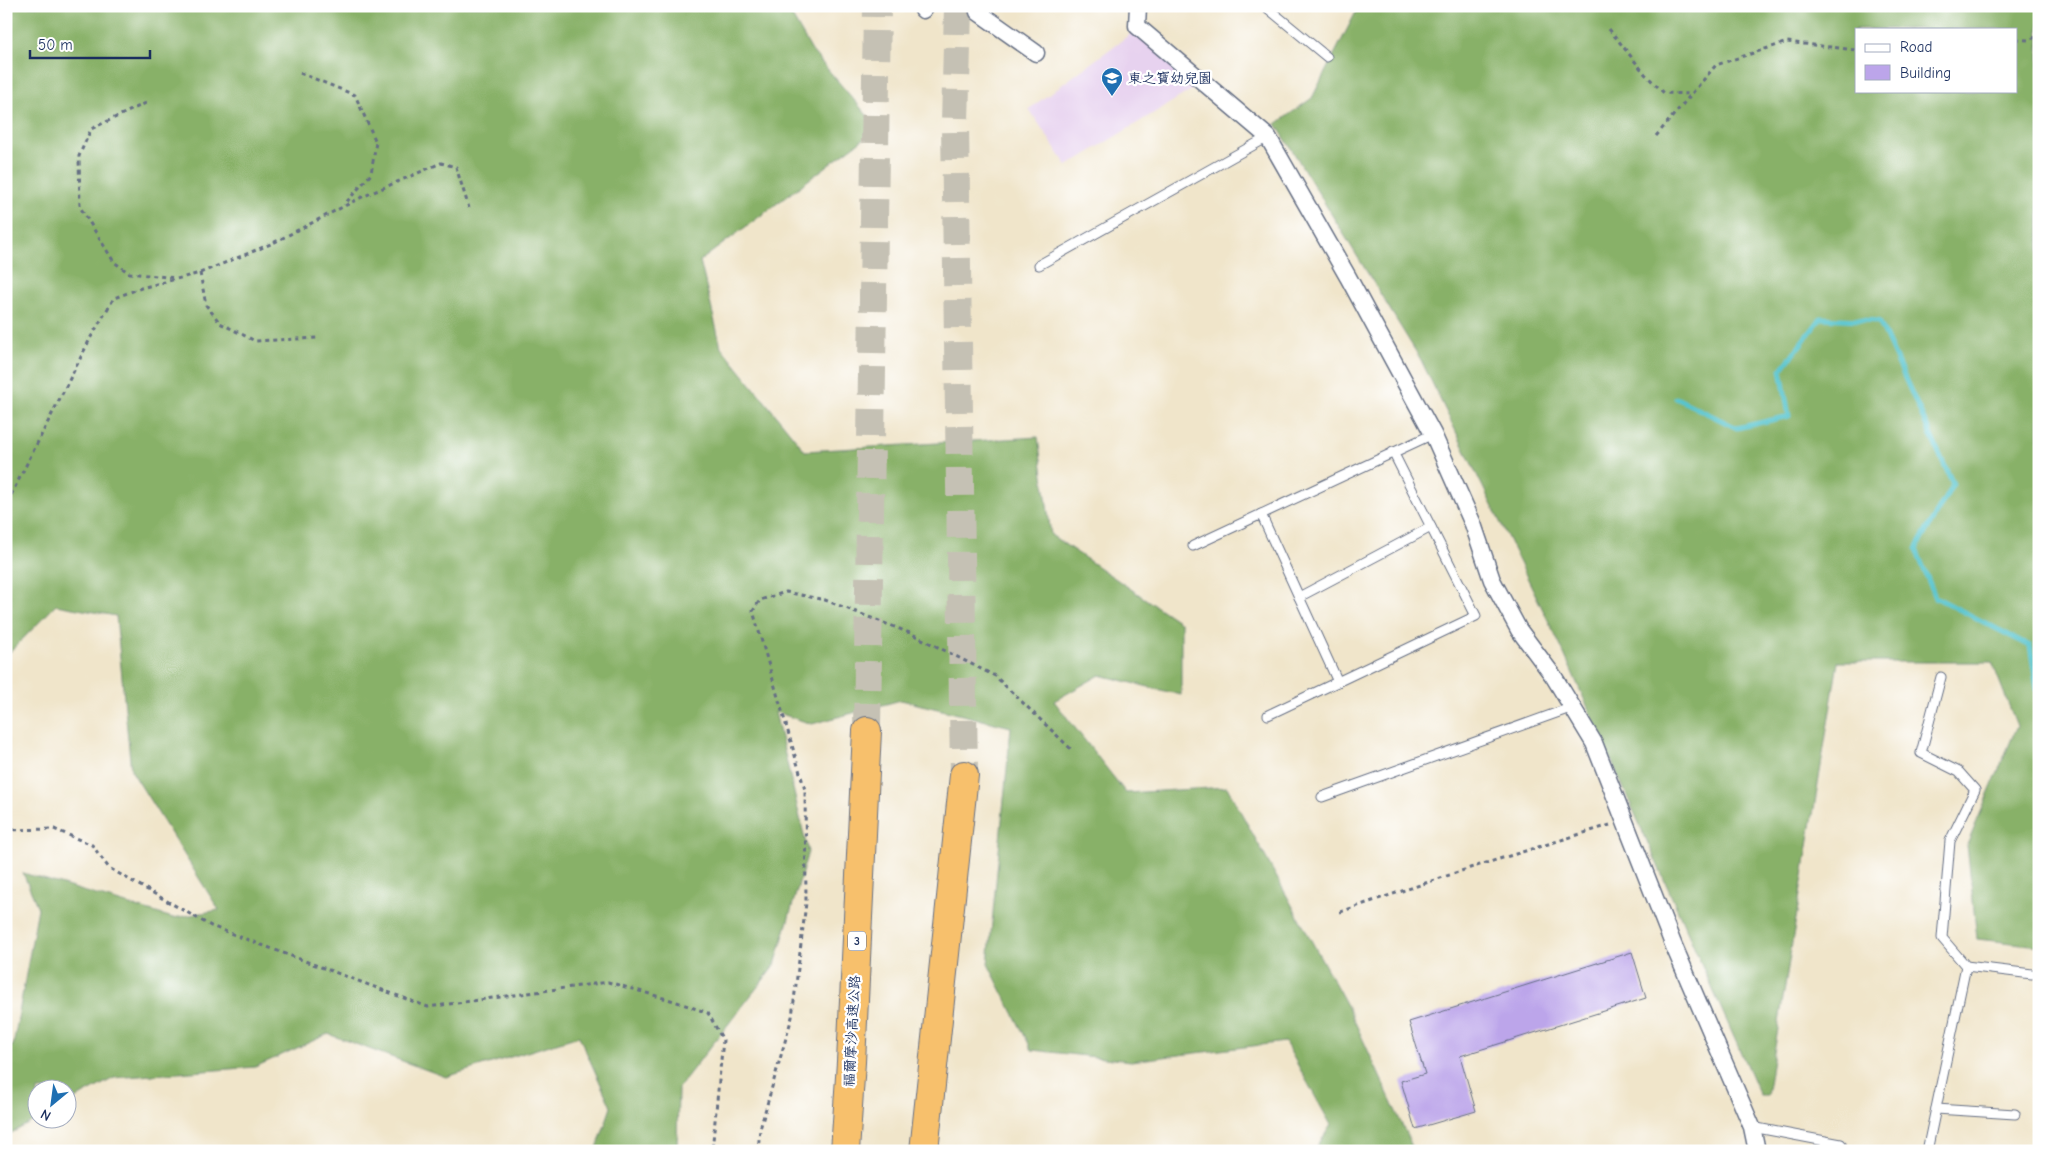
<svg xmlns="http://www.w3.org/2000/svg" width="2045" height="1157" font-family="'Comic Neue','LXGW WenKai TC',sans-serif">
  <style>
    .built { fill: #e7d2ef }
    .forest { fill: #88b168; stroke: #527063; fill-rule: evenodd }
    .lines { fill: none; stroke-linecap: round; stroke-linejoin: round }
    .stream { stroke: #57c4ce; stroke-width: 5 }
    .building { fill: #bca5ea }
    .highway-tunnel { stroke: #c5c1b4; stroke-width: 28; stroke-dasharray: 28 14; stroke-linecap: butt }
    .lane-casing { stroke: #666f84; stroke-width: 11 }
    .street-casing { stroke: #666f84; stroke-width: 19 }
    .highway-casing { stroke: #666f84; stroke-width: 30 }
    .path { stroke: #666f84; stroke-width: 3; stroke-dasharray: 4 4; stroke-linecap: butt }
    .lane { stroke: #fff; stroke-width: 9 }
    .street { stroke: #fff; stroke-width: 16 }
    .highway { stroke: #f7c06c; stroke-width: 28 }
    .labels { text-anchor: middle; dominant-baseline: central; stroke-width: 4.5; stroke-linejoin: round; paint-order: stroke }
    .shield { fill: #fff; stroke: #5f6d8e; stroke-width: 1 }
    .shield-label { font-size: 12px; font-weight: bold; fill: #1b2f5e }
    .poi-label { font-size: 14px; fill: #1b2f5e; stroke: #fff; text-anchor: start }
    .street-label { font-size: 14px; fill: #1b2f5e; stroke: #fff }
  </style>
  <rect width="100%" height="100%" fill="#fff"/>
  <filter id="ink" filterUnits="userSpaceOnUse"><feTurbulence type="fractalNoise" baseFrequency=".02" numOctaves="2"/><feDisplacementMap in="SourceGraphic" scale="10" xChannelSelector="R" yChannelSelector="G"/><feConvolveMatrix kernelMatrix="1 2 1 2 8 2 1 2 1" color-interpolation-filters="sRGB"/></filter>
  <filter id="wash" filterUnits="userSpaceOnUse"><feTurbulence type="fractalNoise" baseFrequency=".0096" numOctaves="4" result="noise"/><feDisplacementMap in="SourceGraphic" scale="20" xChannelSelector="R" yChannelSelector="G"/><feGaussianBlur stdDeviation="1.12" result="paint"/><feColorMatrix in="noise" values="0 0 0 0 0 0 0 0 0 0 0 0 0 0 0 0 0 1.4 0 .05"/><feComposite in="paint" operator="in"/></filter>
  <g filter="url(#wash)">
    <rect width="100%" height="100%" fill="#f0e5ca"/>
    <polygon class="built" points="1133,32 1198,86 1067,166 1029,109"/>
    <g class="forest">
      <polygon points="6,6 786,6 812,51 878,128 700,261 721,347 805,451 1038,437 1051,535 1181,623 1181,695 1100,675 1054,701 1126,793 1227,787 1349,1009 1414,1151 1314,1151 1331,1125 1285,1042 1131,1061 1032,1050 988,964 1011,727 901,700 812,724 775,712 808,852 775,965 678,1088 677,1151 596,1151 611,1107 579,1036 446,1077 328,1034 255,1067 114,1078 68,1103 68,1090 38,1090 37,1119 6,1136 6,1046 13,1046 38,908 23,873 173,918 219,910 131,770 116,616 56,605 6,656"/>
      <path d="M1359 6H2039V946L1977 939 1967 845 2017 726 1992 662H1838L1767 1096H1760L1561 647 1421 360 1276 124 1312 98ZM1856 29H2016V91H1856Z"/>
    </g>
    <g class="lines">
      <polyline class="stream" points="1676,398 1737,428 1789,416 1781,370 1821,318 1879,321 1953,484 1916,549 1935,597 2030,646 2039,701"/>
    </g>
    <g id="blocks">
      <polygon class="building" points="1632,952 1646,998 1460,1056 1476,1111 1415,1129 1401,1081 1425,1074 1409,1022"/>
    </g>
  </g>
  <g filter="url(#ink)">
    <use href="#blocks" fill-opacity="0" stroke="#666f84" stroke-width="1"/>
    <g class="lines">
      <g class="highway-tunnel">
        <polyline points="958,6 955,123 964,775"/>
        <polyline points="867,731 877,6"/>
      </g>
      <g class="lane-casing">
        <g id="lane">
          <polyline points="1265,6 1327,57"/>
          <polyline points="1039,265 1268,137"/>
          <polyline points="1261,514 1338,682"/>
          <polyline points="1193,546 1433,434"/>
          <polyline points="1299,597 1431,527"/>
          <polyline points="1941,677 1921,753 1959,772 1975,790 1950,841 1942,938 1966,966 2032,974"/>
          <polyline points="1268,715 1476,616 1393,452"/>
          <polyline points="1322,797 1573,707"/>
          <polyline points="1936,1109 2015,1114"/>
          <polyline points="1752,1127 1841,1144"/>
          <polyline points="1927,1151 1966,966"/>
        </g>
      </g>
      <g class="street-casing">
        <g id="street">
          <polyline points="982,6 978,12 1036,53"/>
          <polyline points="1138,6 1137,26 1268,137 1348,277 1433,434 1473,524 1492,580 1519,630 1554,677 1594,743 1673,944 1752,1127 1757,1151"/>
          <polyline points="923,10 925,6"/>
        </g>
      </g>
      <g class="highway-casing">
        <g id="highway">
          <polyline points="845,1151 851,1062 867,731"/>
          <polyline points="924,1151 964,775"/>
        </g>
      </g>
      <g class="path">
        <polyline points="1609,29 1645,74 1664,93 1691,94"/>
        <polyline points="2016,39 2028,40 2039,36"/>
        <polyline points="300,73 355,95 376,142 371,174 344,205"/>
        <polyline points="146,103 91,129 79,156 80,207 114,262 129,273 176,278"/>
        <polyline points="1656,136 1716,65 1787,42 1856,50"/>
        <polyline points="200,273 206,305 220,323 255,341 318,338"/>
        <polyline points="6,510 12,493 91,337 114,298 141,288 200,273 271,244 362,197 441,163 456,167 469,208"/>
        <polyline points="6,830 54,829 92,845 109,868 211,926 428,1007 608,982 674,1001 708,1013 723,1040 712,1151"/>
        <polyline points="1340,912 1470,868 1610,825"/>
        <polyline points="758,1151 760,1129 792,1017 806,903 805,790 753,611 760,600 786,592 825,600 910,633 995,676 1071,749"/>
      </g>
      <use href="#lane" class="lane"/>
      <use href="#street" class="street"/>
      <use href="#highway" class="highway"/>
    </g>
  </g>
  <defs>
    <g id="school-pin" transform="scale(1.125)"><path d="M0 17L-7.5 6A9.5 9.5 0 1 1 7.5 6Z" fill="#1f6fb2" stroke="#fff"/><path d="M0-5L7-2L0 1L-7-2ZM-4 1L0 2.5L4 1V4Q0 6-4 4Z" fill="#fff"/></g>
  </defs>
  <g fill-rule="evenodd">
    <use href="#school-pin" x="1112" y="78"/>
  </g>
  <g class="labels">
    <rect class="shield" x="848" y="931.5" width="18" height="19" rx="4"/>
    <g class="shield-label">
      <text x="857" y="941">3</text>
    </g>
    <g class="poi-label">
      <text x="1128" y="78">東之寶幼兒園</text>
    </g>
    <g class="street-label">
      <text transform="translate(852 1031) rotate(-87)">福爾摩沙高速公路</text>
    </g>
  </g>
  <rect width="2045" height="1157" fill="none" stroke="#fff" stroke-width="25"/>
  <rect x="1855" y="28" width="162" height="65" fill="#ffffff" stroke="#a4acbf"/>
  <rect x="1865" y="44" width="25" height="8" fill="#ffffff" stroke="#a4acbf"/>
  <text x="1900" y="52" font-size="15" fill="#1b2f5e">Road</text>
  <rect x="1865" y="65" width="25" height="15" fill="#bca5ea" stroke="#a4acbf"/>
  <text x="1900" y="78" font-size="15" fill="#1b2f5e">Building</text>
  <g transform="translate(52 1104) rotate(209)"><circle r="24" fill="#ffffff" stroke="#a4acbf"/>
  <path d="M0-4L9 19L0 12L-9 19Z" fill="#1f6fb2"/>
  <text y="-8" font-size="14" font-weight="bold" text-anchor="middle" fill="#1b2f5e">N</text>
  </g>
  <path d="M30 50v8h120v-8" fill="none" stroke="#1b2f5e" stroke-width="2.5"/>
  <text x="38" y="50" font-size="15" fill="#1b2f5e" stroke="#ffffff" stroke-width="4" paint-order="stroke">50 m</text>
</svg>
